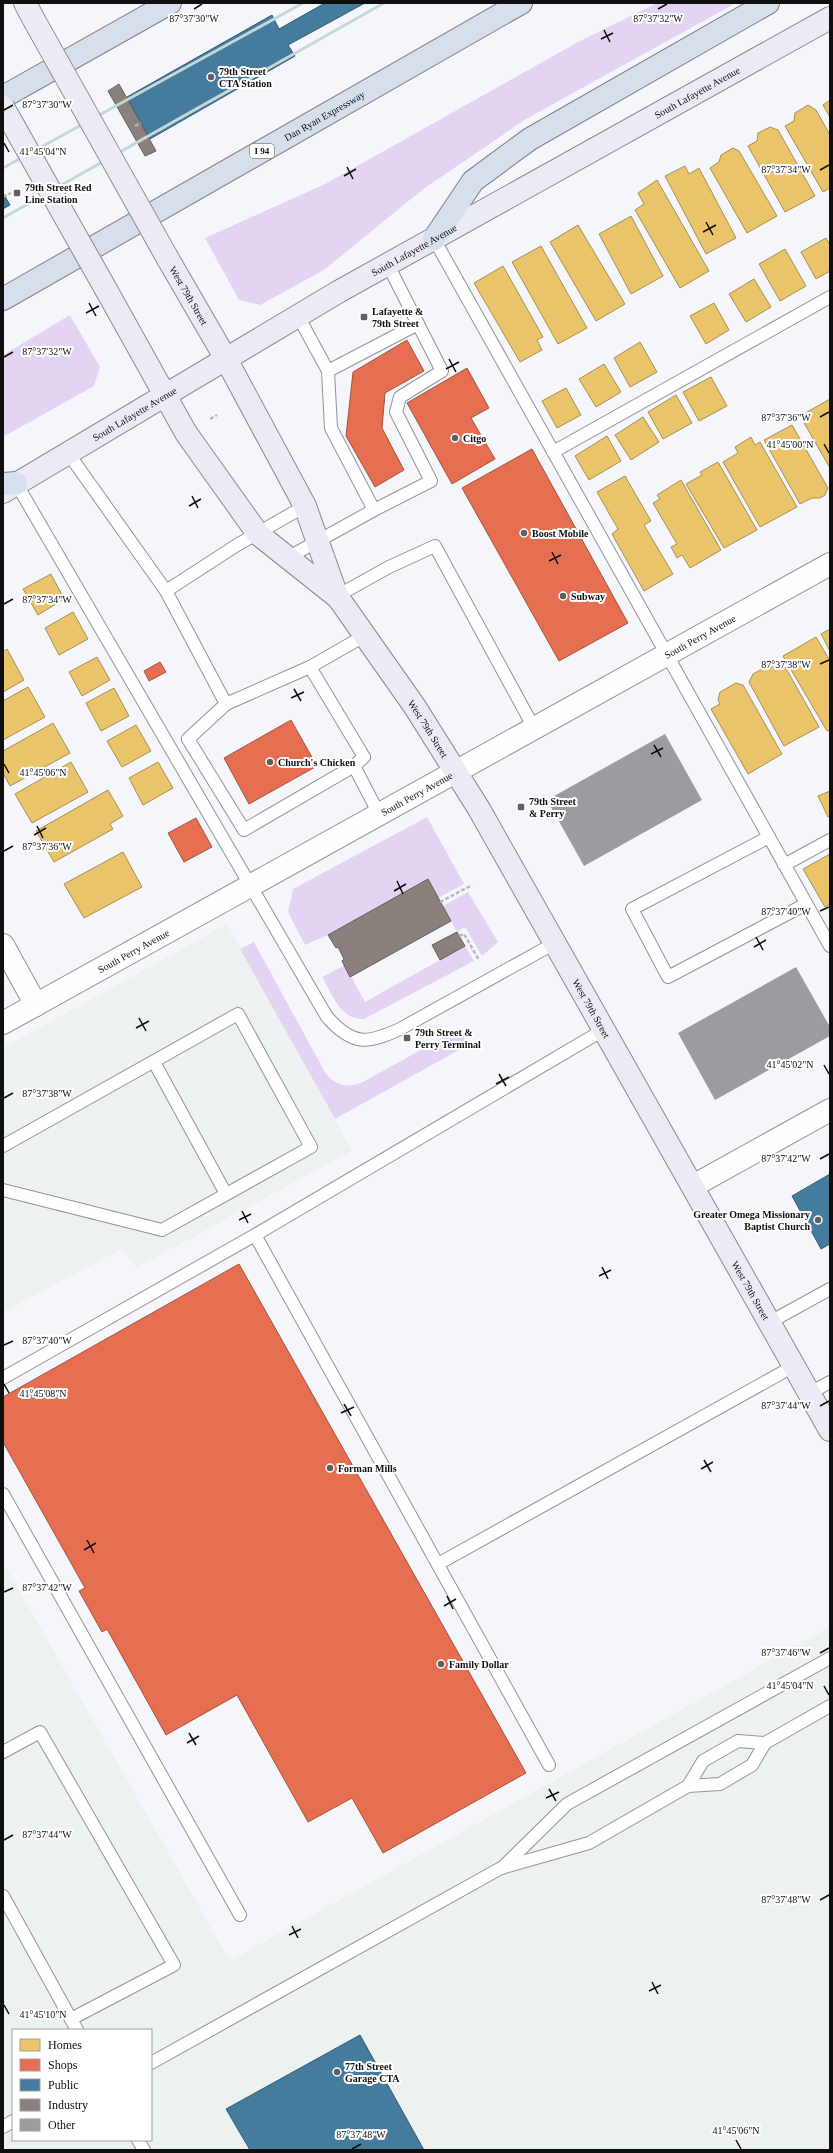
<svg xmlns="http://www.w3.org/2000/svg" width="833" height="2153" font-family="'Times New Roman',serif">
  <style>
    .industrial { fill: #ecf2ef; fill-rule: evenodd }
    .green { fill: #e4d4f4 }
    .homes { fill: #e9c46a; stroke: #a88e4f }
    .shops { fill: #e76f51; stroke: #a6523d }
    .public { fill: #457b9d; stroke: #355b72 }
    .industry { fill: #8a817c; stroke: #655f5b }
    .building { fill: #9a9ca0 }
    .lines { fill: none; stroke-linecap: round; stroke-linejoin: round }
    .lane-casing { stroke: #939396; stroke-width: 14 }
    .street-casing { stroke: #939396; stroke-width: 24 }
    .secondary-casing { stroke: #898a8c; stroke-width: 24 }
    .highway-casing { stroke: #808083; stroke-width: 24 }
    .path { stroke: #b8b8b9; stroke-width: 2.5; stroke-dasharray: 4 2; stroke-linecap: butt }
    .lane { stroke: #fefeff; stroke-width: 12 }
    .street { stroke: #fefeff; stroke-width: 22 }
    .secondary { stroke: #ebebf5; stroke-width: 22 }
    .highway { stroke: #d6dfeb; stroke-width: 22 }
    .rail { stroke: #c4d7d9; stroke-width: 3 }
    .secondary-bridge-casing { stroke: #898a8c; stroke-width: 24; stroke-linecap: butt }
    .secondary-bridge { stroke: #ebebf5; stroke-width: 22 }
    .ticks { fill: none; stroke: #0f0f0f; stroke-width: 1.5 }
    .poi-dot { fill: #606062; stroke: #fff; stroke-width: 1.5 }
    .labels { text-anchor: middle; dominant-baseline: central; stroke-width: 4; stroke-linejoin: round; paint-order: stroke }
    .shield { fill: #fff; stroke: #575757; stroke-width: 1 }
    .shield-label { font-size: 9px; font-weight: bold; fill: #0f0f0f }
    .poi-label { font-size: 10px; font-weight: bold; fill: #0f0f0f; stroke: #fff; text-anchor: start }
    .street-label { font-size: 10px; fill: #0f0f0f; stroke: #fff }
    .ticks-label { font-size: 10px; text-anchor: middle; fill: #0f0f0f; stroke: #fff; stroke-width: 4; stroke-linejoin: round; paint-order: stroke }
  </style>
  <rect width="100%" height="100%" fill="#f5f6fc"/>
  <g class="industrial">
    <polygon points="227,924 352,1151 136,1268 122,1249 3,1312 3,1048"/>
    <path d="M3 1562 230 1961 830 1627V2150H3ZM13 2030H151V2140H13Z"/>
  </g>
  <g class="green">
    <polygon points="657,3 736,3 526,119 422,190 324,270 260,305 239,300 205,238 325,184 578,42"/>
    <polygon points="70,315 100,367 94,386 3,437 3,355"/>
    <polygon points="427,817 464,884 438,898 428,880 328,935 305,945 288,912 293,889"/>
    <polygon points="468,892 498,942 482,956 465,927 457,932 443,906"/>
    <path d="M254 942 326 1074C336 1085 347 1088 361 1083L459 1029 468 1045 335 1119 240 949Z"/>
    <path d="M465 946 474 961 364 1019C340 1020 333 995 322 977L345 965 365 1002Z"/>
  </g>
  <g class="homes">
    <polygon points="830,100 830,117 823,105"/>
    <polygon points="808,105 816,110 830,135 830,188 823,192 785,126 794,121 795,113"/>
    <polygon points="770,127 778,130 815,196 785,212 748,146 757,141 758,133"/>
    <polygon points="733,148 739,151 777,216 747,233 710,168 719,162 721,155"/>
    <polygon points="685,166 689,174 699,168 736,238 706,254 665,176"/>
    <polygon points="657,180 709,271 680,288 635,210 644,204 638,193"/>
    <polygon points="631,216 663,276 631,294 599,234"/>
    <polygon points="578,225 625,304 596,321 550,242"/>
    <polygon points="826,238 830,245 830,271 816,279 801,252"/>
    <polygon points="541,246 587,328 558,344 512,262"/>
    <polygon points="785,249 806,286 780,301 759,264"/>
    <polygon points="503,266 543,337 537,340 542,350 520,362 474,283"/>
    <polygon points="754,279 771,307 746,322 729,294"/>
    <polygon points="714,303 729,330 706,344 690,316"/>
    <polygon points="640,342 657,372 630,387 614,358"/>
    <polygon points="604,364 621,392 596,407 579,379"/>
    <polygon points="711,377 727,406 699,421 683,392"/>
    <polygon points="566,388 581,415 557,428 542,401"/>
    <polygon points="676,395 692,423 663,439 648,412"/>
    <polygon points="830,399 830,468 800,416"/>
    <polygon points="643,417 659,442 631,460 615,435"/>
    <polygon points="792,425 828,488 825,495 820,498 812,498 800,504 764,440"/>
    <polygon points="607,436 621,461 589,480 575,456"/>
    <polygon points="751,437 755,445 760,442 797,507 760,527 723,462 738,453 735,447"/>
    <polygon points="718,462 757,530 724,548 686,484 702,475 700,472"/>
    <polygon points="625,476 651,521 644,525 673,574 644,591 612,534 618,529 597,492"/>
    <polygon points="681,480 721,550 690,568 682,555 677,558 671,547 677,544 653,503 660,499 657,495"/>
    <polygon points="51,574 64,599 38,615 23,589"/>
    <polygon points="73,612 88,639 59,655 45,628"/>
    <polygon points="830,629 830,651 821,634"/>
    <polygon points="816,637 830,661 830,730 827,731 783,656"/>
    <polygon points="7,649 24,680 3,692 3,652"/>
    <polygon points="97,657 110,680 82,696 69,672"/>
    <polygon points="773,663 783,663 819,727 784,746 749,682 753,674"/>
    <polygon points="736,683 743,685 782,754 748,774 711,709 720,704 718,700 720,692"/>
    <polygon points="28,687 45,717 3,740 3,701"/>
    <polygon points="114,688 129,716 101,731 86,703"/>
    <polygon points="53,723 70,753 10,786 3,773 3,751"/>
    <polygon points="136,725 151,751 122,767 107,741"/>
    <polygon points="71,762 88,792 32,823 15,794"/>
    <polygon points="158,762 173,788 143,805 129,778"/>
    <polygon points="108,790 123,816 110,824 113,829 54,862 36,831"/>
    <polygon points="830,791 830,816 828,817 818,796"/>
    <polygon points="123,852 142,887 84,918 64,884"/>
    <polygon points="830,854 830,904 825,907 803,869"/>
  </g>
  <g class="shops">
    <polygon points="407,340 424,371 385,393 382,428 404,470 375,487 346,436 353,372"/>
    <polygon points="467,368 489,408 471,418 495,459 452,484 407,403"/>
    <polygon points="532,449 628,623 559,661 462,488"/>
    <polygon points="160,662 166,672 149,681 144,671"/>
    <polygon points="291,720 317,766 249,804 224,758"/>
    <polygon points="196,818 212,847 184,862 168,833"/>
    <polygon points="239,1264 526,1773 383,1853 352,1798 308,1822 237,1695 166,1735 107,1629 102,1632 79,1591 85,1588 3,1442 3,1397"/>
  </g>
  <g class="public">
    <polygon points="325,3 365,3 288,45 295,56 150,139 127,97 272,15 279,29"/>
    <polygon points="3,193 10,205 3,209"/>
    <polygon points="830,1174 830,1244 821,1249 792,1196"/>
    <polygon points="360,2035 424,2150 250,2150 226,2109"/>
  </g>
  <g class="industry">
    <polygon points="119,84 156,151 145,156 108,91"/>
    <polygon points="428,879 451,921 350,977 342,961 344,959 338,947 336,948 328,935"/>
    <polygon points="457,932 465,946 440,960 432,945"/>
  </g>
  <g class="building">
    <polygon points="665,734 702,800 584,866 547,800"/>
    <polygon points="796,967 830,1027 830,1036 715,1100 678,1033"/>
  </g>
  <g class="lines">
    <g class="lane-casing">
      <g id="lane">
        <polyline points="434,239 830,946"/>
        <polyline points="298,316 328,371 418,324 388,265"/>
        <polyline points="553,452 830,297"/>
        <polyline points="68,453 166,591 237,545 305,506"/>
        <path d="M16 483 327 1017C353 1046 367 1044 400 1029L555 943"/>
        <polyline points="374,510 431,481 396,412 400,397 442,371 418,324"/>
        <polyline points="289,557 374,510 331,428 328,371"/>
        <polyline points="166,591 226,704 188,739 244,830 354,766 364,757 310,667 364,636"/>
        <polyline points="337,596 389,567 435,546 534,728"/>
        <polyline points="226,704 310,667"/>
        <polyline points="354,766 379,814"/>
        <polyline points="769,837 632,909 668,977 806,904"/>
        <polyline points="784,865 830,840"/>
        <polyline points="154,1062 226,1194"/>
        <polyline points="3,1146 238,1014 311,1147 162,1230 3,1190"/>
        <polyline points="770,1322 830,1289"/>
        <polyline points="3,1378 255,1235"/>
        <polyline points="810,1393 830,1382"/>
        <polyline points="3,1494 240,1915"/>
        <polyline points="438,1564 794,1366"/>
        <polyline points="3,1752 40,1732 174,1965 71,2019"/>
        <polyline points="549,1765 255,1235 605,1029"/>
        <polyline points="688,1786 703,1761 738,1741 765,1743"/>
        <polyline points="502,1868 567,1804 830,1658"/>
        <polyline points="3,1896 77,2030"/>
        <polyline points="151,2063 501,1868 589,1843 688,1786 720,1784 752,1765 765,1743 830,1706"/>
        <polyline points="3,2127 13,2121"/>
        <polyline points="138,2140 144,2150"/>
      </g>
    </g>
    <g class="street-casing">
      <g id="street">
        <polyline points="3,945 36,1005"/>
        <path id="s1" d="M3 1023 830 564"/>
        <polyline points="693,1186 830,1110"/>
      </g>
    </g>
    <g class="secondary-casing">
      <g id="secondary">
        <polyline points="25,3 34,20"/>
        <path id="s2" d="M168 259 226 359 305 506 337 596 415 707 479 809 830 1430"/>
        <polyline points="108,293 186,433 258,534 336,596"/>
        <path id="s3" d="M3 492 338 292 830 18"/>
      </g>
    </g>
    <g class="highway-casing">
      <g id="highway">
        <polyline points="3,97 170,3"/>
        <polyline points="434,239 473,181 530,139 768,3"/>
        <path id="s4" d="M3 299 521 3"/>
        <polyline points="3,484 16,483"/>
      </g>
    </g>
    <g class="path">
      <polyline points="135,126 141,123"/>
      <polyline points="3,197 11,193"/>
      <polyline points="210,419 217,415"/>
      <polyline points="440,902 472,885"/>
      <polyline points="459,936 464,934 479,960"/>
    </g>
    <use href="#lane" class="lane"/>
    <use href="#street" class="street"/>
    <use href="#secondary" class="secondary"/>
    <use href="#highway" class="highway"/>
    <g class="rail">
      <polyline points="3,168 303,3"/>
      <polyline points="3,218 384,3"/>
    </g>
    <g class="secondary-bridge-casing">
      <g id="secondary-bridge">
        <polyline points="34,20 168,259"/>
        <polyline points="3,107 108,293"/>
      </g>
    </g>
    <use href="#secondary-bridge" class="secondary-bridge"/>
  </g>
  <path class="ticks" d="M194 9 202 4M658 9 667 4M604 30 610 42M601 39 613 33M4 110 13 105M4 143 9 152M347 167 353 179M820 170 829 165M344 176 356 169M706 222 713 235M703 232 716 225M89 303 96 316M86 313 99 306M4 357 13 352M449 359 456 372M446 369 459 362M820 417 829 412M824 444 829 453M192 496 198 508M189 506 201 499M552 552 558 564M549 561 561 555M4 604 13 599M820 664 829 660M294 689 301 701M291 698 304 692M654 745 661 757M651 754 663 748M4 764 9 773M37 826 43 838M34 835 46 828M4 851 13 846M397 881 403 894M394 891 406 884M820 911 829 907M756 937 763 950M754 947 766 940M139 1018 146 1031M136 1028 149 1021M824 1065 829 1074M499 1074 506 1086M496 1084 509 1077M4 1098 13 1093M820 1159 829 1154M242 1211 248 1223M239 1220 251 1214M602 1267 608 1279M599 1276 611 1270M4 1345 13 1341M4 1384 9 1393M344 1404 351 1416M820 1406 829 1401M341 1413 354 1407M704 1460 711 1472M701 1469 713 1462M87 1540 94 1553M84 1550 96 1543M4 1592 13 1588M447 1596 453 1609M444 1606 456 1599M820 1653 829 1648M824 1686 829 1695M189 1733 196 1745M187 1743 199 1736M549 1789 556 1801M546 1798 559 1792M4 1840 13 1835M820 1900 829 1895M292 1926 298 1938M289 1935 301 1929M652 1982 658 1994M649 1991 661 1985M4 2005 9 2014M736 2140 741 2149M352 2149 361 2144"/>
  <g class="poi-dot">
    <circle cx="211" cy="77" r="4"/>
    <rect x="13" y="189" width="8" height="8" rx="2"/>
    <rect x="360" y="313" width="8" height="8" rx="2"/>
    <circle cx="455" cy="438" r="4"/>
    <circle cx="524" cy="533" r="4"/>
    <circle cx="563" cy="596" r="4"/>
    <circle cx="270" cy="762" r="4"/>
    <rect x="517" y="803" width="8" height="8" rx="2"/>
    <rect x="403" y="1034" width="8" height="8" rx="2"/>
    <circle cx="818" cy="1220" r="4"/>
    <circle cx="330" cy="1468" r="4"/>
    <circle cx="441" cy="1664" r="4"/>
    <circle cx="337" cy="2072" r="4"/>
  </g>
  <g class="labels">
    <rect class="shield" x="250" y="144" width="24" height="14" rx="3"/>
    <g class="shield-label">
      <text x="262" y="151">I 94</text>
    </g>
    <g class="poi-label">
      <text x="219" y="71">79th Street<tspan x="219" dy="12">CTA Station</tspan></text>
      <text x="25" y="187">79th Street Red<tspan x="25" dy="12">Line Station</tspan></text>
      <text x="372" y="311">Lafayette &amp;<tspan x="372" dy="12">79th Street</tspan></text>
      <text x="463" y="438">Citgo</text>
      <text x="532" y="533">Boost Mobile</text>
      <text x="571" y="596">Subway</text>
      <text x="278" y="762">Church's Chicken</text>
      <text x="529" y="801">79th Street<tspan x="529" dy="12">&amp; Perry</tspan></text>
      <text x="415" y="1032">79th Street &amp;<tspan x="415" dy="12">Perry Terminal</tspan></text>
      <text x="810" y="1214" text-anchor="end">Greater Omega Missionary<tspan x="810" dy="12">Baptist Church</tspan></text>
      <text x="338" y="1468">Forman Mills</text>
      <text x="449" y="1664">Family Dollar</text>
      <text x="345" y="2066">77th Street<tspan x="345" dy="12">Garage CTA</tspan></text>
    </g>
    <g class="street-label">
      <text stroke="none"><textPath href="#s3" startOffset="801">South Lafayette Avenue</textPath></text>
      <text stroke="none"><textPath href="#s4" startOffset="370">Dan Ryan Expressway</textPath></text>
      <text stroke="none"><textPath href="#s3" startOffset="477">South Lafayette Avenue</textPath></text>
      <text stroke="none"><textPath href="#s2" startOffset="42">West 79th Street</textPath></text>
      <text stroke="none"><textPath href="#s3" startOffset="153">South Lafayette Avenue</textPath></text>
      <text stroke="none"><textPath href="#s1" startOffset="797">South Perry Avenue</textPath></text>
      <text stroke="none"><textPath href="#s2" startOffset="539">West 79th Street</textPath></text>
      <text stroke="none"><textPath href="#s1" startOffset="473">South Perry Avenue</textPath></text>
      <text stroke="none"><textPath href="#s1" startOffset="149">South Perry Avenue</textPath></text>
      <text stroke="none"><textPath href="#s2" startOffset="863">West 79th Street</textPath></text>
      <text stroke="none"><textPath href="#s2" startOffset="1187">West 79th Street</textPath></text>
    </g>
  </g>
  <g class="ticks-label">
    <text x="658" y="22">87°37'32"W</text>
    <text x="194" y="22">87°37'30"W</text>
    <text x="47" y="108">87°37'30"W</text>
    <text x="43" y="155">41°45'04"N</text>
    <text x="786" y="173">87°37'34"W</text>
    <text x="47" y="355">87°37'32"W</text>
    <text x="786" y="421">87°37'36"W</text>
    <text x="790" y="448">41°45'00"N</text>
    <text x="47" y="603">87°37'34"W</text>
    <text x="786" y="668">87°37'38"W</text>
    <text x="43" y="776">41°45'06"N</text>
    <text x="47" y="850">87°37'36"W</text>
    <text x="786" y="915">87°37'40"W</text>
    <text x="790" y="1068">41°45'02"N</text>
    <text x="47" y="1097">87°37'38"W</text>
    <text x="786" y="1162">87°37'42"W</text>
    <text x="47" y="1344">87°37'40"W</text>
    <text x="43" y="1397">41°45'08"N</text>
    <text x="786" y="1409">87°37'44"W</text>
    <text x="47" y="1591">87°37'42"W</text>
    <text x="786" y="1656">87°37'46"W</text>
    <text x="790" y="1689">41°45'04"N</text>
    <text x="47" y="1838">87°37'44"W</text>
    <text x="786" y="1903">87°37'48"W</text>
    <text x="43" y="2018">41°45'10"N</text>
    <text x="736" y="2134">41°45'06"N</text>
    <text x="361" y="2138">87°37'48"W</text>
  </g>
  <rect width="833" height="2153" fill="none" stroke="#0f0f0f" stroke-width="8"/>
  <rect x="12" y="2029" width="140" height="112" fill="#ffffff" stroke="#9f9f9f"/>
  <rect x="20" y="2039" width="20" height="12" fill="#e9c46a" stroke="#9f9f9f"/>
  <text x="48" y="2049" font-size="12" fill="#0f0f0f">Homes</text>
  <rect x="20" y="2059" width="20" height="12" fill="#e76f51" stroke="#9f9f9f"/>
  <text x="48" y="2069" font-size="12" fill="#0f0f0f">Shops</text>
  <rect x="20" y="2079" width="20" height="12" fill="#457b9d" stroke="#9f9f9f"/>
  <text x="48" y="2089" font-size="12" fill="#0f0f0f">Public</text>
  <rect x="20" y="2099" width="20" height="12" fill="#8a817c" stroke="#9f9f9f"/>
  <text x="48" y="2109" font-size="12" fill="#0f0f0f">Industry</text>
  <rect x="20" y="2119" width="20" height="12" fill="#9a9ca0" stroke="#9f9f9f"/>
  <text x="48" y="2129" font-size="12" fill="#0f0f0f">Other</text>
</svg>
